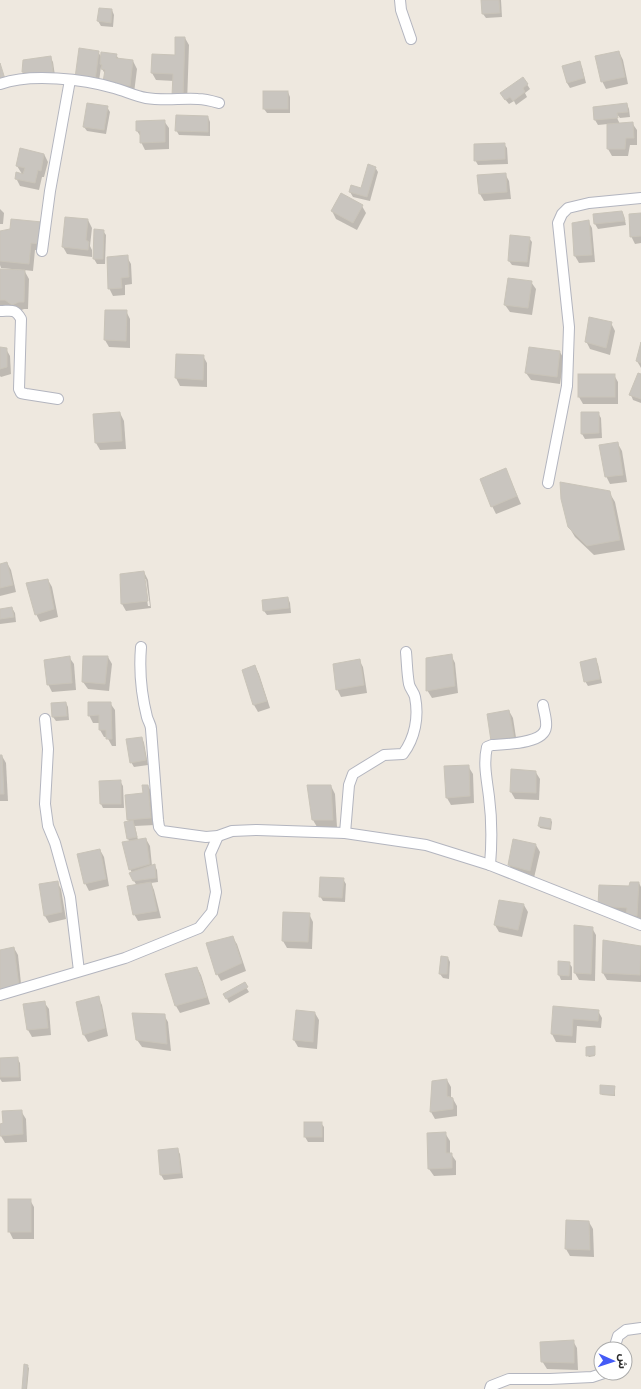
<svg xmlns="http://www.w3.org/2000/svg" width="641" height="1389" font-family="Raleway,'Noto Sans Arabic',sans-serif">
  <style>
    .shadow { fill: #0003; fill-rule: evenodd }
    .building { fill: #c9c5bf; stroke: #c9c4b9 }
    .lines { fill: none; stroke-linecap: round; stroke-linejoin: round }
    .minor-casing { stroke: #b3b5bf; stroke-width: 12 }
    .minor { stroke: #fff; stroke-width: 10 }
  </style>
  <rect width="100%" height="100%" fill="#eee8df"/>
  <g class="shadow">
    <polygon points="482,0 501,0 502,17 486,18 483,14"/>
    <polygon points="112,10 114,15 113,27 101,26 98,21"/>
    <polygon points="185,38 189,45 187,104 174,81 156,80 152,73 153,55 176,56"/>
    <polygon points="98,52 102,58 116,55 119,59 133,61 137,69 134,93 108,89 105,74 101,67 98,88 80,85"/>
    <polygon points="619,52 623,60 628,84 606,89 602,81"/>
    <polygon points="50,57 53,62 56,83 26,76 23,71"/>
    <polygon points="579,62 582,67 586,83 570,88 567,83 563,66"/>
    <polygon points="523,78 530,89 525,93 527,97 516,105 514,101 509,104 504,98"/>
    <polygon points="288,92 290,97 290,113 267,113 264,109"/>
    <polygon points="627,104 629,109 630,117 620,118 616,113 615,114 620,124 632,123 637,130 637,145 630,145 628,156 612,156 608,149 608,124 598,125 595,120 594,107"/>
    <polygon points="107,107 110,112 106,134 87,131 84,127"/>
    <polygon points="208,117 210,122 210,136 179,135 176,130"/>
    <polygon points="164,121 169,128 169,149 145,150 141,142 141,137 137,131"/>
    <polygon points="504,144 507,148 508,164 478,165 475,160"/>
    <polygon points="44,154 48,162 44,177 42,177 39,190 20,186 16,178 22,174 17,166"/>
    <polygon points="375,167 378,172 370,201 353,197 350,192 362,189"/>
    <polygon points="505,174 509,181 511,199 484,201 480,194"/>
    <polygon points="362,206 366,213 357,230 336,219 332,211"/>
    <polygon points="0,209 4,213 3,224 0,224"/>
    <polygon points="622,212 624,216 626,225 598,229 595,224 594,215"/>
    <polygon points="641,214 641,243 635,244 631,236"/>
    <polygon points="88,220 92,228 90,246 92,250 92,257 67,254 63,247"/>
    <polygon points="588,221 592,228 595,262 579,263 575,256"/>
    <polygon points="41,223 43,251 35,250 33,271 24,270 29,279 28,309 24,309 17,312 0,311 0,270 22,271 22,270 1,268 0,265 0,232"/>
    <polygon points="103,231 106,235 105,264 97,264 94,259"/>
    <polygon points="529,238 532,242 529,267 512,265 509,261"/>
    <polygon points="127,257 131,264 132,284 125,285 125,295 113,296 109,288"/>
    <polygon points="531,282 536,289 532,315 510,312 505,305"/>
    <polygon points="126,311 130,319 130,348 109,347 105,340"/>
    <polygon points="611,323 615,331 610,355 590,349 586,341"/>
    <polygon points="641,346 641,368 637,361"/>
    <polygon points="0,348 6,349 10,356 11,374 1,377 0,376"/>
    <polygon points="560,352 564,359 560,384 531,380 526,373"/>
    <polygon points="177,355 203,356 207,363 207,387 180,386 176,378"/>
    <polygon points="614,375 618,382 618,404 583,404 579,397"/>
    <polygon points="641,375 641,403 633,400 631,395"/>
    <polygon points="120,413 124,421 126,449 100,450 96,443 94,415"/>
    <polygon points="582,413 598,413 601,418 602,438 585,439 582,434"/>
    <polygon points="618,444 622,451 627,482 610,484 606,476"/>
    <polygon points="506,470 521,504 496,514 492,506"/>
    <polygon points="609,492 615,502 625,550 594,555 575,537 569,527"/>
    <polygon points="7,563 11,570 16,592 0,596 0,565"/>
    <path d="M144 572 148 580 151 608 126 611 122 604 121 575ZM144 579H146L150 606H148Z"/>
    <polygon points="48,580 52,587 58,617 40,622 36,614"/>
    <polygon points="288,598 290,603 291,613 267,615 264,611"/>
    <polygon points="12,608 15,613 16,622 0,624 0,610"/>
    <polygon points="451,655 455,663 458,693 432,698 427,690"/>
    <polygon points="69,657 74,664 76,690 52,692 48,684"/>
    <polygon points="108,657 112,664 109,691 88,689 83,682"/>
    <polygon points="359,660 363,667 367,693 341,697 337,689"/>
    <polygon points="595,660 598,664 602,683 588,686 585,681"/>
    <polygon points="255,666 259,674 270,708 258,712 254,705"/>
    <polygon points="66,703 68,707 69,720 56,721 53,717"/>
    <polygon points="110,703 115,710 116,746 112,746 107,737 104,737 100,730 100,723 93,723 89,715"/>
    <polygon points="509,711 513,718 517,744 496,748"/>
    <polygon points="142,738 144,743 148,765 134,767 131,762"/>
    <polygon points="0,756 2,756 6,763 8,801 0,801"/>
    <polygon points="468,766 473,774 474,803 451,805 447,798"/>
    <polygon points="535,771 540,779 539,800 515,799 511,792"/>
    <polygon points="120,781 123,786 124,808 103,808 101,804"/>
    <polygon points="148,786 152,793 155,825 135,826 138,840 146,839 150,846 152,866 155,866 157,870 158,882 151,883 154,890 161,918 138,921 134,914 137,886 130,874 132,873 130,869 130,842 128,839 129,822 128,819"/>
    <polygon points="331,786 335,794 337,827 317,827 313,820"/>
    <polygon points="540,818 551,820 552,822 551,830 540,828 539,826"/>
    <polygon points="536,845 540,852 534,878 514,872 509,865"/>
    <polygon points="100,850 104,857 109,886 89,891 85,883"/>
    <polygon points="343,879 346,884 345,902 323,901 320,896"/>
    <polygon points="57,882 61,889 66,919 49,923 45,916 40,885"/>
    <polygon points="639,883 641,887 641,923 599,906"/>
    <polygon points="524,905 528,912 522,937 499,932 495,925"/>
    <polygon points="309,914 313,922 312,949 287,948 283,941"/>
    <polygon points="592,928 596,935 595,981 579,980 575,973"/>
    <polygon points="232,937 237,944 246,971 221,981 217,974"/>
    <polygon points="641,947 641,982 607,980 603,973"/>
    <polygon points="14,948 18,955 22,993 0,951"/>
    <polygon points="448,958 450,962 449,979 443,978 440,974"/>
    <polygon points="569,963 572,967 572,980 561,980 559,975"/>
    <polygon points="197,968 201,975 210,1004 180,1013 176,1006"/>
    <polygon points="244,984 249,992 229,1003 225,995"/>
    <polygon points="98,997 102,1005 108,1036 88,1042 84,1035 77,1003"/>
    <polygon points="44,1002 49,1009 51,1035 32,1037 28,1030 25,1005"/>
    <polygon points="554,1007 598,1011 602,1018 601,1028 577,1026 576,1043 556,1042 552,1034"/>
    <polygon points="315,1013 319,1020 317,1049 298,1047 294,1040"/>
    <polygon points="164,1015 168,1022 171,1051 142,1047 137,1040"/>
    <polygon points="594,1047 595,1056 589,1057 587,1055"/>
    <polygon points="17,1058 20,1063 21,1081 2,1082 0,1079 0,1059"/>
    <polygon points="447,1080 451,1087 451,1098 453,1099 457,1106 457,1116 435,1119 431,1112"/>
    <polygon points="614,1087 615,1089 615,1096 602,1095 601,1093"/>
    <polygon points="21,1111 26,1119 27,1142 5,1143 1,1136 4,1123"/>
    <polygon points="305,1123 321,1123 324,1127 324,1142 308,1142 305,1137"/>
    <polygon points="445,1133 450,1141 450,1154 451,1154 456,1161 456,1175 434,1176 429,1169"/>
    <polygon points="177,1149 180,1154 183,1178 164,1180 161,1175 159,1151"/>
    <polygon points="30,1200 34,1207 34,1239 13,1239 9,1231"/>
    <polygon points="589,1222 593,1229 594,1257 570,1256 566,1249"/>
    <polygon points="573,1341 577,1348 578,1370 547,1369 542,1361"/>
    <polygon points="27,1366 29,1368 27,1389 23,1389"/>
  </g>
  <g class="building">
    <polygon points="481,0 499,0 500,13 482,14"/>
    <polygon points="99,8 112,9 111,23 97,21"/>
    <polygon points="175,37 185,37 183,97 172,96 173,74 151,73 152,54 175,55"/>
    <polygon points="79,48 99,51 95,81 75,78"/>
    <polygon points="619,51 625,77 601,82 595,56"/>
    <polygon points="101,52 117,54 116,58 133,60 130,86 103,82 105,70 101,69 102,65 100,64"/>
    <polygon points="51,56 54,79 22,72 23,60"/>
    <polygon points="580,61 584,78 567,83 562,66"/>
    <polygon points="0,63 5,79 0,81"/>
    <polygon points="523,77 528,84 523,88 525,92 513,101 510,97 505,100 500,93"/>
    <rect x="263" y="91" width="25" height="18"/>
    <polygon points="87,103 108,106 104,130 83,127"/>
    <polygon points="627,103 628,112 617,113 618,118 594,120 593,107"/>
    <polygon points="176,115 208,116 208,132 175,131"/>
    <polygon points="165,120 165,142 140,143 140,131 136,131 136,121"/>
    <polygon points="633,122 634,138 626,138 625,149 607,149 607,124"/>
    <polygon points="505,143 505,159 474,161 474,144"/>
    <polygon points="20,148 44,154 41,171 38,170 35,183 15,179 16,172 23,174 25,168 16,166"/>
    <polygon points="368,164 376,167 367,197 349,192 351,185 361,188"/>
    <polygon points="506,173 507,192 479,194 477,175"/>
    <polygon points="341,193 363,205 353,223 331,211"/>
    <polygon points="622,211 625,221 594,224 593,214"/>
    <polygon points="641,213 641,236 630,237 629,214"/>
    <polygon points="65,217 88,219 86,240 89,242 88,250 62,247"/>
    <polygon points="11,219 42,222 39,244 31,243 29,264 0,261 0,231 10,229"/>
    <polygon points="589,220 592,255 574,256 572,223"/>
    <polygon points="94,229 104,230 103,259 93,259"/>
    <polygon points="510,235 530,237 527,262 508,261"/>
    <polygon points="128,255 129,277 121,278 122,288 108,289 107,257"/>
    <polygon points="0,269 25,270 24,302 19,302 12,305 5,300 0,300"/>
    <polygon points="508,278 532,281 528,308 504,305"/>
    <polygon points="105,310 127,310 126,341 104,340"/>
    <polygon points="589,317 612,322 606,348 585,342"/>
    <polygon points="641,342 641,363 636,361"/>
    <polygon points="0,347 7,348 7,367 0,369"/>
    <polygon points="529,347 560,351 557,377 525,373"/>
    <polygon points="176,354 204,355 203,380 175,378"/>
    <polygon points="638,373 641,374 641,399 629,395"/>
    <rect x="578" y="374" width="37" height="23"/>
    <polygon points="120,412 122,441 95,443 93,414"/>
    <polygon points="581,412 599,412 599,433 581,434"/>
    <polygon points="618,442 623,475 605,477 599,445"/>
    <polygon points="506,468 517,496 491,507 480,479"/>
    <polygon points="560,482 610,491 620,540 587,546 568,527 561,499"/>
    <polygon points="7,562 13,585 0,588 0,564"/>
    <polygon points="144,571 148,601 121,604 120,574"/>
    <polygon points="48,579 54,609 35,615 26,583"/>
    <polygon points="288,597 289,608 263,611 262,600"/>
    <polygon points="12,607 14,617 0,619 0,609"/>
    <polygon points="452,654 455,686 426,691 426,658"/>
    <polygon points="70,656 72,683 47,685 44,660"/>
    <polygon points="83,656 108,656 105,684 82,682"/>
    <polygon points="596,658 600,679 584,682 580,662"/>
    <polygon points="360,659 364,685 336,690 333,664"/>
    <polygon points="255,665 267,701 253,705 242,670"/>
    <polygon points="66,702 67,716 52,717 51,703"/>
    <polygon points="88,702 111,702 112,739 106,739 106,730 99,730 99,715 88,716"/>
    <polygon points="509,710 514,737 491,741 487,714"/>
    <polygon points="142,737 146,760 130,763 126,739"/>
    <polygon points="0,755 2,755 4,794 0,794"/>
    <polygon points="469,765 470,796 446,798 444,766"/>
    <polygon points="511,769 536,771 536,793 510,792"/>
    <polygon points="121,780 121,804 100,804 99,781"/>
    <polygon points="142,785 148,785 151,818 127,820 125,795 143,793"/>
    <polygon points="307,785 331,785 333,820 312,820"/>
    <polygon points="540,817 551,819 550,828 538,826"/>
    <polygon points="133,820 137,837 127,839 124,822"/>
    <polygon points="146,838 150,864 129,870 122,842"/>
    <polygon points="513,839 536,844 530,871 508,865"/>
    <polygon points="100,849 106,879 84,884 77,854"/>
    <polygon points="155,864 156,878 133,881 129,873"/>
    <polygon points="320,877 344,878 342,898 319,897"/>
    <polygon points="58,881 62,912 44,916 39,884"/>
    <polygon points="151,882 157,911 133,915 127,886"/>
    <polygon points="630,882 639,882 637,916 626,915 627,908 598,906 599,885 629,886"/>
    <polygon points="499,900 524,904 518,930 494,925"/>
    <polygon points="283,912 310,913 308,942 282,941"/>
    <polygon points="574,925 593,927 591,974 574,973"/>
    <polygon points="233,936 242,963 216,975 206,943"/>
    <polygon points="603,940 641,946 640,975 602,973"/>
    <polygon points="14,947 19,986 0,991 0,950"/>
    <polygon points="441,956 448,957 447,974 439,974"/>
    <polygon points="558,961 570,962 569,976 558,975"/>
    <polygon points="197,967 207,997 175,1006 165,974"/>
    <polygon points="245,982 248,987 226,999 223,994"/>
    <polygon points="99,996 105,1028 83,1035 76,1002"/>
    <polygon points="45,1001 48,1028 27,1030 23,1004"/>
    <polygon points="553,1006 599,1010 598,1021 573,1019 572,1036 551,1034"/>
    <polygon points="296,1010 315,1012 313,1042 293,1040"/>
    <polygon points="132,1013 165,1014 167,1044 136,1040"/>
    <polygon points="595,1046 595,1055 586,1056 586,1047"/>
    <polygon points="18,1057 19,1077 0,1077 0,1058"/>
    <polygon points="447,1079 447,1096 453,1098 453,1109 430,1112 432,1081"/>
    <polygon points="600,1085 615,1086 614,1095 600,1094"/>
    <polygon points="22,1110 23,1134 0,1136 0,1124 3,1123 2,1111"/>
    <rect x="304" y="1122" width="18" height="15"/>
    <polygon points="446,1132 446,1153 452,1153 452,1168 428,1169 427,1133"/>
    <polygon points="178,1148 181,1173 160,1175 158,1150"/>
    <rect x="8" y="1199" width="23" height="33"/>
    <polygon points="566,1220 589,1221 590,1250 565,1249"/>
    <polygon points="574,1340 574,1363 541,1362 540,1342"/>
    <polygon points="24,1364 28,1365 26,1389 22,1389"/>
  </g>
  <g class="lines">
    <g class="minor-casing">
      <g id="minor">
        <polyline points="400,0 401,10 411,39"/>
        <path d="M0 84C30 73 84 79 114 88 125 91 135 96 146 98 164 101 181 98 198 99 205 99 212 101 219 103"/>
        <polyline points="42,251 50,191 70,80"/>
        <path d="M0 311C11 311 15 308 21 319L19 389 21 393 26 394 58 399"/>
        <polyline points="548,483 567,386 569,327 558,223 562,214 568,208 589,203 641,198"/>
        <path d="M141 647C139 671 141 693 147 717 148 721 151 725 151 729L158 820 159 827 162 831 206 837 218 836 232 831 257 830 345 833 426 845 490 865 641 925"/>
        <polyline points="45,719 48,749 45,804 48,826 55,843 70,897 79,971"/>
        <path d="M345 833 349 785 353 774 384 755 403 754C415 738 419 717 415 697 414 692 410 689 409 684 407 673 407 663 406 652"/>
        <path d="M490 865C492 842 492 820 489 797 487 780 483 764 487 747L492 745C506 744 544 744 546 727 547 720 544 712 543 705"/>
        <polyline points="0,995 125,958 199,928 212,912 216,892 210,854 218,836"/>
        <polyline points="614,1349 618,1336 626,1330 641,1328"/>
        <polyline points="490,1389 491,1386 509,1379 550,1379 592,1377 604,1373"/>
      </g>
    </g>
    <use href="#minor" class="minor"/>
  </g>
  <g transform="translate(613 1361) rotate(93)"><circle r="19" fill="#ffffff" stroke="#ababab"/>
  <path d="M0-3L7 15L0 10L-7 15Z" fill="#445bf6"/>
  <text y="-6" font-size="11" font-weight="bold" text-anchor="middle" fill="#2c2c2c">ش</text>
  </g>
</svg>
